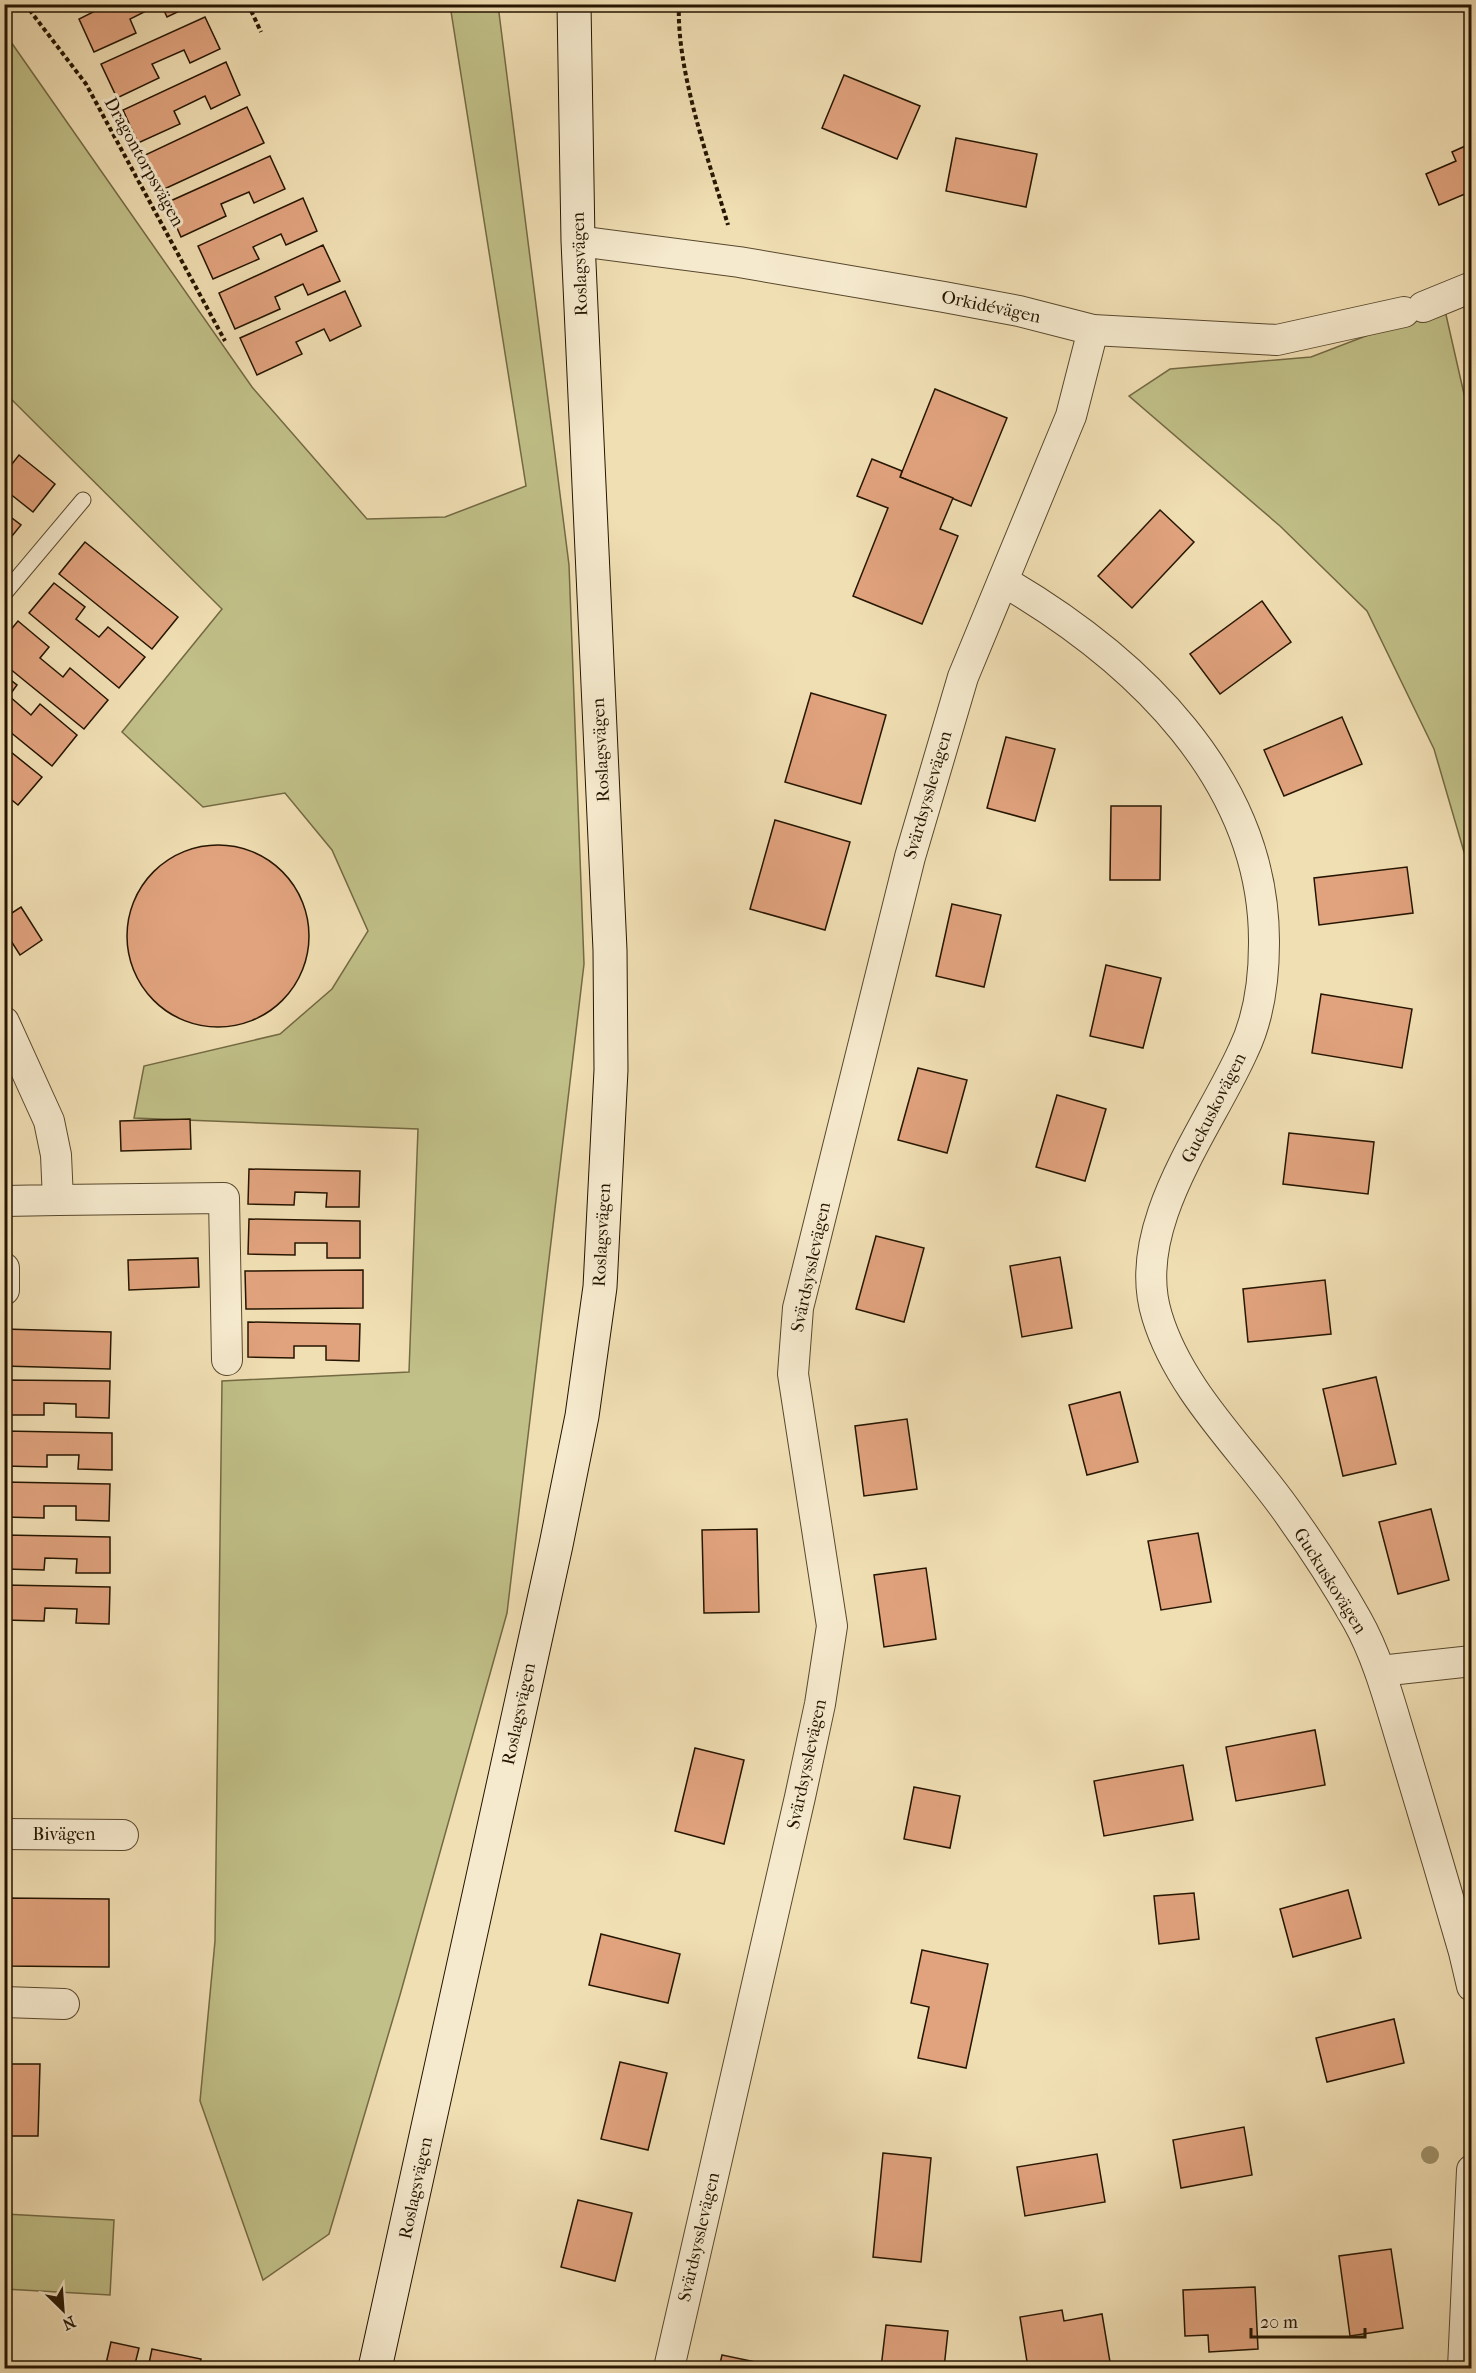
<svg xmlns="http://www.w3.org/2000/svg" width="1476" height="2373" font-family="'IM FELL French Canon',serif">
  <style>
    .green { fill: #c1c088; stroke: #736a44; stroke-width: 1.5 }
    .building { fill: #e1a37e; stroke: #251500; stroke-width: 1.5 }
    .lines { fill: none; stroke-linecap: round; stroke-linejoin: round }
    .lane-casing { stroke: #58482d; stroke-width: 17 }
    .street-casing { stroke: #58482d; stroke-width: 32 }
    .secondary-casing { stroke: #251500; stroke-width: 35 }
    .path { stroke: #251500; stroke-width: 4; stroke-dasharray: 4.5 3; stroke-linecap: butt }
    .lane { stroke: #f6eace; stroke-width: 15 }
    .street { stroke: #f6eace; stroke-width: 30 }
    .secondary { stroke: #f6eace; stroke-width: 33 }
    .tree { fill: #9f916b }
    .labels { text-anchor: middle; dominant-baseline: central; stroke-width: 6; stroke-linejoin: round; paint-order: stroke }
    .street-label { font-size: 18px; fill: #251500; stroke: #f6eace }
  </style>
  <rect width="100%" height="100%" fill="#f1dfb4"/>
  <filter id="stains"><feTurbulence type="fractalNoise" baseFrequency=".00333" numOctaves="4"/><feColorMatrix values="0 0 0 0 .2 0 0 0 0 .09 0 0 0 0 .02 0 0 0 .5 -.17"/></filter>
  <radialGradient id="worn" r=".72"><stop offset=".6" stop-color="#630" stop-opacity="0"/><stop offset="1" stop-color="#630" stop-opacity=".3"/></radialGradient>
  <g class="green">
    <polygon points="450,5 498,5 569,565 584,964 507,1613 400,1995 329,2234 263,2280 200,2101 215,1941 222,1381 409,1372 418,1129 134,1118 144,1066 280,1034 332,989 368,931 332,850 285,793 203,807 122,732 222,609 5,393 4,32 252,387 367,519 445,517 526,486"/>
    <polygon points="1444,306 1472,429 1471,876 1434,749 1367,611 1280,526 1129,396 1170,369 1311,357"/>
    <polygon points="5,2214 114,2220 110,2295 5,2289"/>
  </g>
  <g class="building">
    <polygon points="109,4 160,4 130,19 136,33 94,52 79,19"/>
    <polygon points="161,4 194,4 167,17"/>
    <polygon points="870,4 918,4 871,11"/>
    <polygon points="205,17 220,49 190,63 184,50 152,64 159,78 117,98 101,64"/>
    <polygon points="226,62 240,95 211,109 205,96 174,111 180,124 138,143 123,110"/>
    <polygon points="844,75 920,106 897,159 822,128"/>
    <polygon points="247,107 264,143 160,191 143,156"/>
    <polygon points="956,138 1037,154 1026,207 946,191"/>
    <polygon points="1472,143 1472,191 1439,205 1426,174 1456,161 1452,152"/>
    <polygon points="270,156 285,189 254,203 249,192 221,204 226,216 181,237 166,203"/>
    <polygon points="303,198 317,231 286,245 281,234 253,247 259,259 213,279 198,246"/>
    <polygon points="323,245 340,281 308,295 303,284 275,297 280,309 235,329 219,293"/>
    <polygon points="345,291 361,326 330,341 324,329 296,342 302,354 257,375 240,338"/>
    <polygon points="935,389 1007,418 971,506 900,477"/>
    <polygon points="19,455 55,484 33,512 4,489 4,457 12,464"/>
    <polygon points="872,459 902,471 900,477 953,498 940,529 958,536 922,624 853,596 888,508 857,496"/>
    <polygon points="1160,510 1194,542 1132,608 1098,576"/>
    <polygon points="4,512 21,525 4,546"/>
    <polygon points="85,542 178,617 152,649 59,574"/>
    <polygon points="54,583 85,607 76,619 99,637 108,627 145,657 119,688 29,613"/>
    <polygon points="1262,601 1291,642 1220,694 1190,654"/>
    <polygon points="18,621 49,647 40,658 63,677 70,668 108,700 84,729 4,664 4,638"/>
    <polygon points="4,675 17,685 9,696 31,715 40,704 77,735 52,766 4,727"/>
    <polygon points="811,693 886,715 861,804 785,782"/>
    <polygon points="1342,717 1362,764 1284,796 1264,750"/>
    <polygon points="1006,737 1055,749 1035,821 987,808"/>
    <polygon points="6,748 42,777 18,805 4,794"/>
    <polygon points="1111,806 1161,806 1160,880 1110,880"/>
    <polygon points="775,820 850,842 825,930 750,909"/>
    <circle cx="218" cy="936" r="91"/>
    <polygon points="1407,867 1413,913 1319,925 1314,878"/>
    <polygon points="952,904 1001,915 984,987 936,976"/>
    <polygon points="21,907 42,940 20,955 4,930 4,918"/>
    <polygon points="1106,965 1161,978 1143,1048 1090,1036"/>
    <polygon points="1321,994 1412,1009 1402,1068 1312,1053"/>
    <polygon points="918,1068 967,1080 947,1153 898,1140"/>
    <polygon points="1057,1095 1106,1109 1085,1181 1036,1167"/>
    <polygon points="190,1119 191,1149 121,1151 120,1121"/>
    <polygon points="1289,1133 1374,1142 1368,1194 1283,1184"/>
    <polygon points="249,1169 360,1171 359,1207 326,1207 327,1193 295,1192 294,1205 248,1204"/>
    <polygon points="249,1219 360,1221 360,1258 327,1258 327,1243 295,1243 295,1255 248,1254"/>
    <polygon points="876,1236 924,1248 904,1322 856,1309"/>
    <polygon points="1060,1257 1072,1328 1022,1337 1010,1266"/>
    <polygon points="198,1258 199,1287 129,1290 128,1260"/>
    <polygon points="363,1270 363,1308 246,1309 245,1271"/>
    <polygon points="1325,1280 1331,1334 1248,1342 1243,1289"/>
    <polygon points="248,1322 360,1324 359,1361 326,1360 326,1346 294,1346 294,1358 248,1357"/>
    <polygon points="4,1329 111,1332 110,1369 4,1366"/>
    <polygon points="1376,1377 1396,1464 1343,1476 1323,1389"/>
    <polygon points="4,1380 110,1381 109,1418 76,1417 76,1404 44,1403 44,1415 4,1415"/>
    <polygon points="1120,1392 1138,1462 1087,1475 1069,1405"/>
    <polygon points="907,1419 917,1489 864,1496 855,1426"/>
    <polygon points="4,1431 112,1433 112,1470 78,1469 79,1455 47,1455 47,1467 4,1466"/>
    <polygon points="4,1482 110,1484 109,1521 76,1520 76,1506 44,1506 44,1518 4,1517"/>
    <polygon points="1431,1509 1449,1580 1398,1594 1379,1522"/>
    <polygon points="757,1529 759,1612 704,1613 702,1530"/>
    <polygon points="1198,1533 1211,1602 1161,1610 1148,1541"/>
    <polygon points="4,1535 110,1537 110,1573 76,1573 77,1559 45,1558 44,1570 4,1569"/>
    <polygon points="926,1568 936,1639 884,1647 874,1575"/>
    <polygon points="4,1585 110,1587 109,1624 76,1623 77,1609 45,1608 44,1621 4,1620"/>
    <polygon points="1315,1730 1325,1785 1236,1801 1226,1747"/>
    <polygon points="695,1748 744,1760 724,1844 675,1831"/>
    <polygon points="1183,1765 1193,1820 1104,1836 1094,1781"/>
    <polygon points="914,1787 960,1796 950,1848 904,1839"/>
    <polygon points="1348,1890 1361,1938 1293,1957 1280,1909"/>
    <polygon points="1194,1893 1199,1939 1159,1944 1154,1896"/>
    <polygon points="4,1898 109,1899 109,1967 4,1966"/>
    <polygon points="601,1934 680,1954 668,2003 589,1985"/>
    <polygon points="922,1950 988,1964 966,2068 918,2058 929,2007 911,2003"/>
    <polygon points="1394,2019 1404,2063 1327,2082 1316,2038"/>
    <polygon points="620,2062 667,2073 648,2150 601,2139"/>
    <polygon points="4,2064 40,2064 38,2136 4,2136"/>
    <polygon points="1244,2127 1252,2175 1181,2188 1173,2140"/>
    <polygon points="883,2153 931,2158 921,2262 873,2257"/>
    <polygon points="1097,2154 1105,2202 1025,2216 1017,2167"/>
    <polygon points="578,2200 632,2213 615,2281 561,2267"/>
    <polygon points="1391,2249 1403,2328 1350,2336 1339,2256"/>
    <polygon points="1255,2287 1258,2349 1209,2352 1208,2335 1185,2336 1183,2290"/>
    <polygon points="1062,2310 1064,2321 1102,2314 1111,2368 1028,2368 1020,2317"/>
    <polygon points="886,2325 948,2331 944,2368 881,2368"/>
    <polygon points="111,2342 139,2348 134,2368 105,2368"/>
    <polygon points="152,2349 201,2359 199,2368 148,2368"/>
    <polygon points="722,2355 775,2366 775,2368 719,2368"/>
    <polygon points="555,2362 582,2368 554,2368"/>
  </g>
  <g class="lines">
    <g class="lane-casing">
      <polyline id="lane" points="4,594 83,500"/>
    </g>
    <g class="street-casing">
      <g id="street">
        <polyline points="578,241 739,262 944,297 1019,311 1093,330 1277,340 1404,312"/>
        <polyline points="1423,307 1472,287"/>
        <path d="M1003 581C1135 658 1265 779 1264 943 1264 979 1259 1018 1243 1051 1208 1129 1129 1227 1157 1316 1179 1389 1240 1446 1284 1507 1310 1543 1335 1581 1357 1620 1379 1659 1390 1704 1403 1746 1424 1815 1444 1883 1464 1952L1472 1986"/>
        <polyline points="4,1022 49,1121 56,1155 58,1200 4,1201"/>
        <polyline points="58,1200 224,1198 227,1360"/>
        <polyline points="4,1268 4,1290"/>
        <polyline points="1380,1671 1472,1661"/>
        <polyline points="4,1834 123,1835"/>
        <polyline points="4,2002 64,2004"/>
        <polyline points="669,2368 800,1797 820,1704 832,1626 793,1374 798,1308 910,857 963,677 1071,416 1093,330"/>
        <polyline points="1463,2368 1472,2170"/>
      </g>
    </g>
    <g class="secondary-casing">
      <polyline id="secondary" points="375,2368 556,1545 582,1416 600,1287 611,1070 610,950 578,241 574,4"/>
    </g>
    <g class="path">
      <polyline points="25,4 86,84 225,341"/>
      <polyline points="248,4 261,32"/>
      <path d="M679 4C676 70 709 161 728 225"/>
    </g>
    <use href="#lane" class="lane"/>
    <use href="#street" class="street"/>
    <use href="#secondary" class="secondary"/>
  </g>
  <circle class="tree" cx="1430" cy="2155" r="9"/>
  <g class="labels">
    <g class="street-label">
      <text transform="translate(144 162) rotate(61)">Dragontorpsvägen</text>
      <text transform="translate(580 264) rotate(-92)">Roslagsvägen</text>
      <text transform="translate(991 307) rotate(12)">Orkidévägen</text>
      <text transform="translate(601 750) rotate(-93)">Roslagsvägen</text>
      <text transform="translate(928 795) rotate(-74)">Svärdsysslevägen</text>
      <text transform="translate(1214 1108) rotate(-63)">Guckuskovägen</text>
      <text transform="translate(602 1235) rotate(-87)">Roslagsvägen</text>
      <text transform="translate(811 1267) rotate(-78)">Svärdsysslevägen</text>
      <text transform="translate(1330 1581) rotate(58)">Guckuskovägen</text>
      <text transform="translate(519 1714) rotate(-78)">Roslagsvägen</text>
      <text transform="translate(807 1764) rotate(-78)">Svärdsysslevägen</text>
      <text x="64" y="1834">Bivägen</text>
      <text transform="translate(416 2188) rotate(-78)">Roslagsvägen</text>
      <text transform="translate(699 2237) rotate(-77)">Svärdsysslevägen</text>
    </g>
  </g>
  <rect width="1476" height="2373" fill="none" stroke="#f1dfb4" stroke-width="24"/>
  <rect x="6" y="6" width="1464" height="2361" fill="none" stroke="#251500" stroke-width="3"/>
  <rect x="12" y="12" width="1452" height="2349" fill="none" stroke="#251500" stroke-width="1.5"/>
  <g transform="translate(63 2310) rotate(155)" stroke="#f6eace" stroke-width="4.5" paint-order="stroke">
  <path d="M0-4.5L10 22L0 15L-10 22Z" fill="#251500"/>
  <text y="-9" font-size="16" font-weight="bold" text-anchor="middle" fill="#251500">N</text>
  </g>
  <path d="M1251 2328v9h114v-9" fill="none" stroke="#251500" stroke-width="3"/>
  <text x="1260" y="2328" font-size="18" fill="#251500" stroke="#f6eace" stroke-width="4.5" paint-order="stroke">20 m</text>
  <rect width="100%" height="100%" filter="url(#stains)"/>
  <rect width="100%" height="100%" fill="url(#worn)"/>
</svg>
